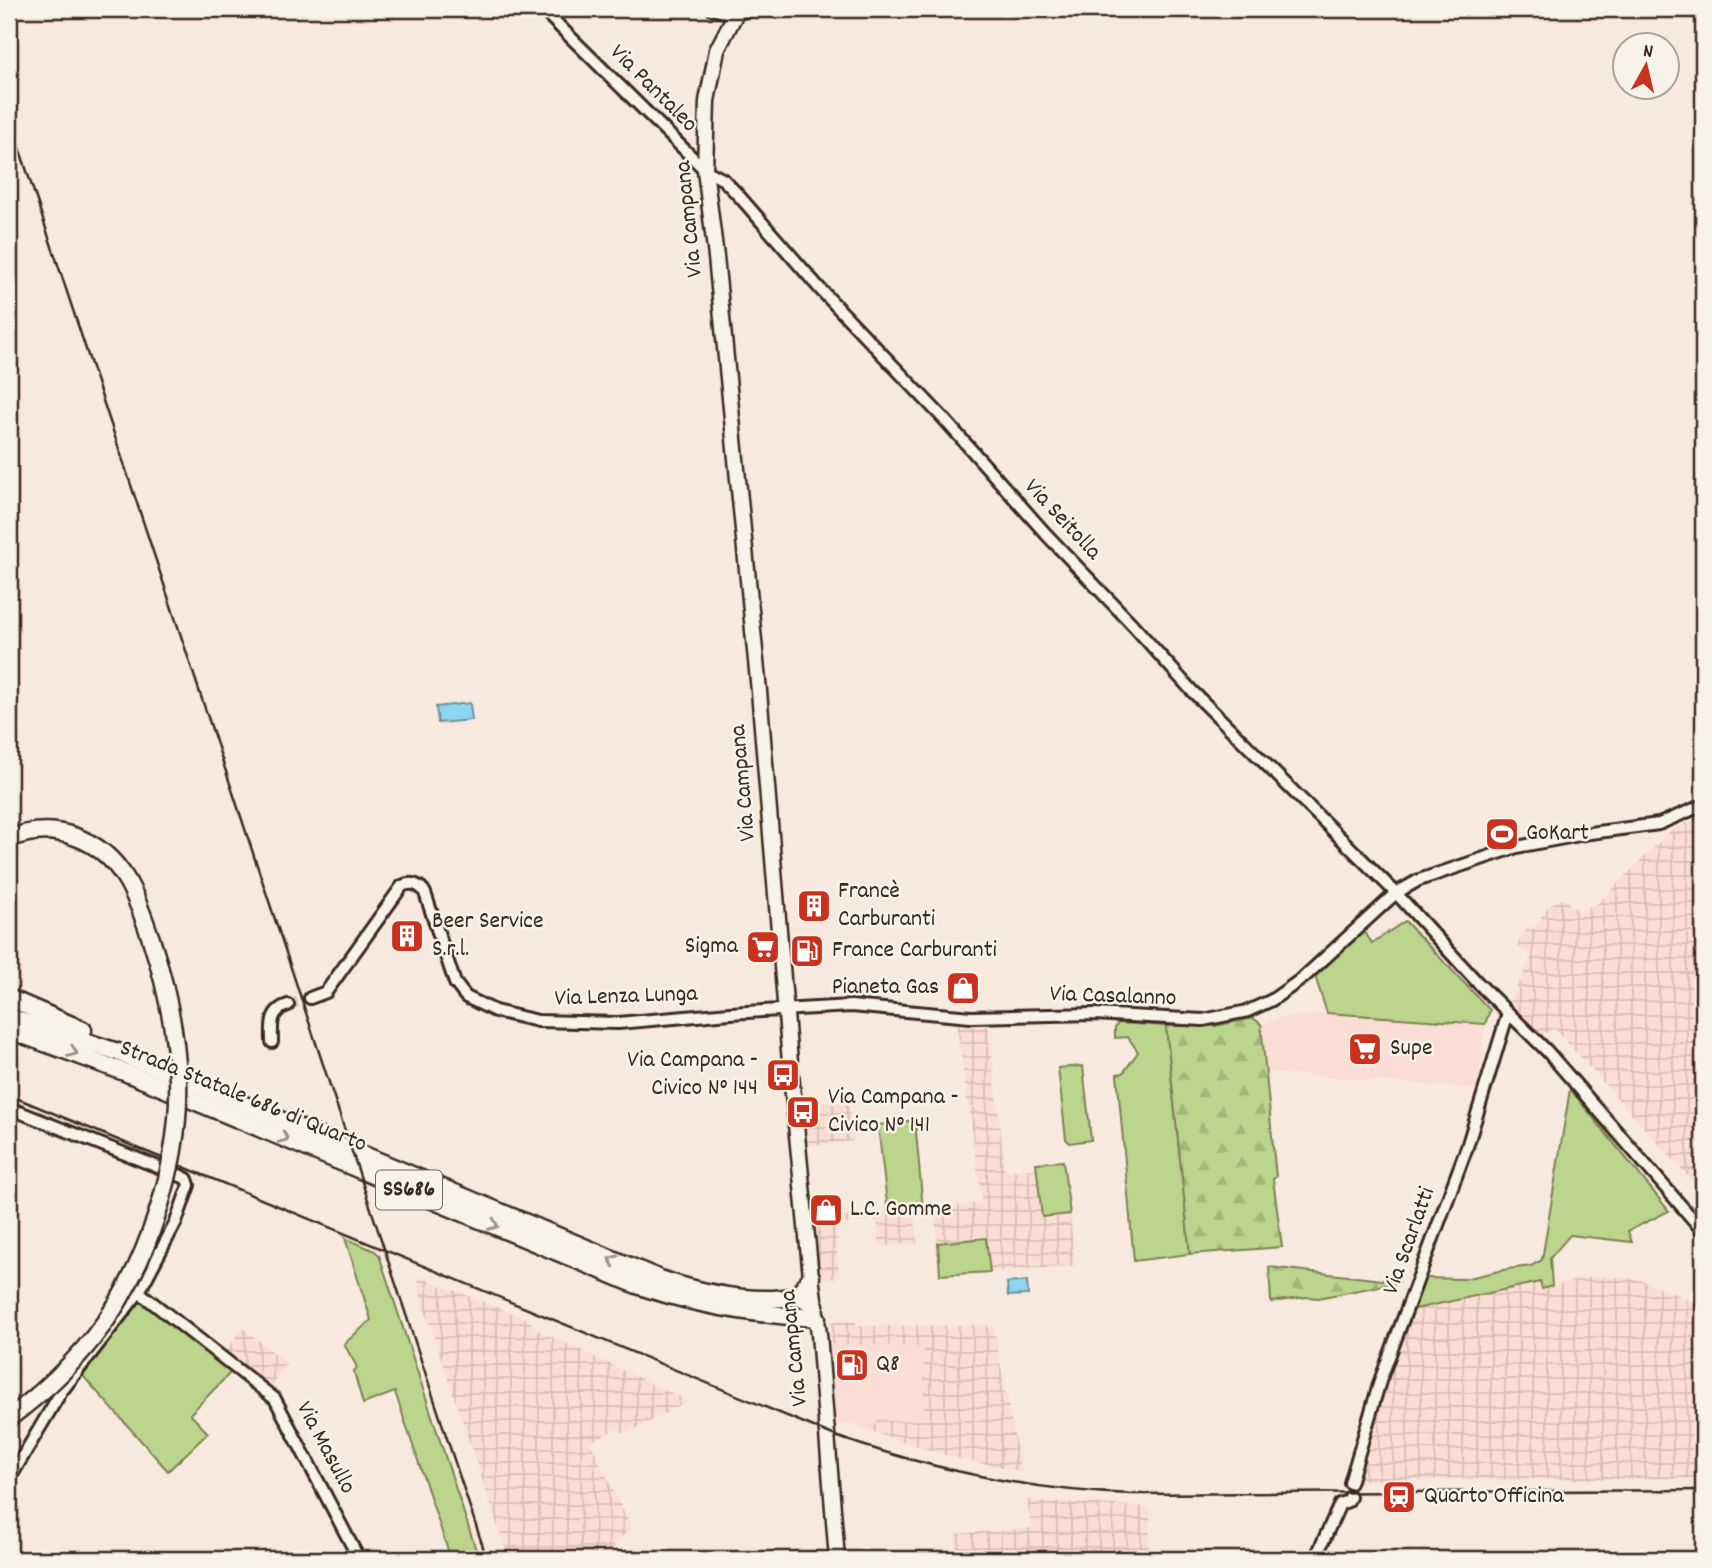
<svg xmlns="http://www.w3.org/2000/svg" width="1712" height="1568" font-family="Dekko,sans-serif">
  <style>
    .built { fill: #faddd4 }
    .industrial { fill: url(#industrial-grid) }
    .grass { fill: #bbd58c; stroke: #7b8055; stroke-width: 2 }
    .forest { fill: url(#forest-firs); stroke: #7b8055; stroke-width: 2 }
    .water { fill: #8ed6ef; stroke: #6d919b; stroke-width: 2 }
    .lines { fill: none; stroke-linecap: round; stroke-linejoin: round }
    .minor-tunnel { stroke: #d2c3b8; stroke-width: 10; stroke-dasharray: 10 5; stroke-linecap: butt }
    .minor-casing { stroke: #3b2a1e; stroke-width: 16 }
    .major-casing { stroke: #3b2a1e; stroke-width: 19 }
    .highway-casing { stroke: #3b2a1e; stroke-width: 21 }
    .minor { stroke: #f7f3e8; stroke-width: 10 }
    .major { stroke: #f7f3e8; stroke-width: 14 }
    .highway { stroke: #f7f3e8; stroke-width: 16 }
    .rail { stroke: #3b2a1e; stroke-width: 2.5 }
    .highway-bridge-casing { stroke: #3b2a1e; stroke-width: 21; stroke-linecap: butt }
    .highway-bridge { stroke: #f7f3e8; stroke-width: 16 }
    .oneway { stroke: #998e83 }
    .labels { text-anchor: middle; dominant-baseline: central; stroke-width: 5; stroke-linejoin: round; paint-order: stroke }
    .shield { fill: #f7f3e8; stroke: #73665b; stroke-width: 2 }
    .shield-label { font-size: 23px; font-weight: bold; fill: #3b2a1e }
    .street-label { font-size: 24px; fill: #3b2a1e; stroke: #f7f3e8 }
    .poi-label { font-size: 24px; fill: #3b2a1e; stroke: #f7f3e8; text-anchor: start }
  </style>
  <defs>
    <pattern id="industrial-grid" width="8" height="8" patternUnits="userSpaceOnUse" patternTransform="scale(1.75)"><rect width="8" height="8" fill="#faddd4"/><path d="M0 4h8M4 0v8" fill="none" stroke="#d7beb6"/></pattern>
    <pattern id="forest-firs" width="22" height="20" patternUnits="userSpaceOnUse" patternTransform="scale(1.75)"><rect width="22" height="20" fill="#bbd58c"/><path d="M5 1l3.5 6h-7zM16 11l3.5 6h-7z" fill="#a2b778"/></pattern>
  </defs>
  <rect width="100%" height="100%" fill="#f8e9df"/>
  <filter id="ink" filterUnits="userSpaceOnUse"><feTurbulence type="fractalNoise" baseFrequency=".0143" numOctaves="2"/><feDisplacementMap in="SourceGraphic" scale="14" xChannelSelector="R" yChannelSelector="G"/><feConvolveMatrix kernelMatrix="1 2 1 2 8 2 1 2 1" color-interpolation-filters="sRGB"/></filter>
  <g filter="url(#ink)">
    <g class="built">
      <polygon points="1327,1013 1485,1024 1478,1089 1266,1072 1261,1024 1279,1018"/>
      <polygon points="831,1344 924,1346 924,1421 887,1421 878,1418 872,1432 850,1423 835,1424"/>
    </g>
    <g class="industrial">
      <polygon points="1703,815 1703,1193 1554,1028 1541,1037 1508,1006 1532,956 1518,947 1519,941 1529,926 1534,929 1549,905 1563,899 1579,911 1598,903 1670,831"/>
      <polygon points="956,1020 988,1021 1005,1171 1036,1169 1042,1217 1070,1214 1075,1266 990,1272 986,1239 938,1243 935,1216 915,1215 917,1244 879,1246 877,1220 836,1225 839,1278 814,1280 808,1221 982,1203"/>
      <polygon points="827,1102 849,1102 853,1141 801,1147 797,1106"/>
      <polygon points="417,1276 528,1319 536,1329 688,1401 627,1434 616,1429 590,1442 631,1527 603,1559 509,1559 421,1299"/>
      <polygon points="1595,1276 1639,1279 1703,1306 1703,1479 1362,1480 1361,1486 1344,1486 1366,1416 1410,1312 1415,1309 1541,1282 1542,1288"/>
      <polygon points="856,1321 856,1326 993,1325 1021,1471 951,1457 872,1432 878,1418 887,1421 924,1420 924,1347 831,1344 831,1322"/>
      <polygon points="243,1328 287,1363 270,1388 224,1351"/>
      <polygon points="1027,1500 1151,1507 1148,1559 957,1559 955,1534 1032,1528"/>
    </g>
    <g class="grass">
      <polygon points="1405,921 1490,1010 1485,1024 1327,1013 1314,973 1362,928 1372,943"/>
      <polygon points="1118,1023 1166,1026 1190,1254 1134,1261 1117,1074 1123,1073 1138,1052 1128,1037 1115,1038 1115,1028"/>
      <polygon points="1083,1066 1091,1140 1070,1143 1066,1139 1058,1068"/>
      <polygon points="1570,1089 1669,1211 1628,1231 1632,1242 1570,1235 1550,1258 1552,1286 1542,1289 1540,1282 1415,1309 1410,1312 1424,1278 1464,1279 1508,1269 1531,1266 1542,1260"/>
      <polygon points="915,1120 923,1209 888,1212 878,1125"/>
      <polygon points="1063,1161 1070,1214 1042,1217 1036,1163"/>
      <polygon points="345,1238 375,1251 379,1255 479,1559 451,1559 395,1392 363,1404 354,1372 357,1367 344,1344 371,1320"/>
      <polygon points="986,1238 990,1272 940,1275 938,1243"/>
      <polygon points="143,1301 232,1371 190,1414 208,1433 168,1471 83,1376 137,1304"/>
    </g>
    <g class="forest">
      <polygon points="1253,1018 1261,1024 1276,1177 1273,1179 1282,1247 1190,1254 1166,1026 1215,1026"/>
      <polygon points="1269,1267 1400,1282 1318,1298 1307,1297 1271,1302"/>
    </g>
    <g class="water">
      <polygon points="470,703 472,720 438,723 436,707"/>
      <polygon points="1027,1281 1028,1295 1008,1296 1007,1283"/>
    </g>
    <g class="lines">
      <polyline class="minor-tunnel" points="288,1005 310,998"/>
      <g class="minor-casing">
        <g id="minor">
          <polyline points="542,9 705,170 724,180 740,197 821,290 944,419 1046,534 1132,624 1192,691 1396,893 1477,982 1547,1051 1703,1231"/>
          <polyline points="712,9 734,14 752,9"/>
          <path d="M310 998 326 992 402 886C411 881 421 885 425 893L455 983 466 997 495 1011 538 1021 618 1023 730 1013 851 1006 971 1017 1094 1014 1203 1020 1248 1011 1272 1000 1303 978 1396 893 1419 880 1517 847 1590 833 1659 824 1703 805"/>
          <path d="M272 1042C272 1025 269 1011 288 1005"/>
          <polyline points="9,1108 181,1176 187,1179 189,1185 176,1222 139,1292 61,1392 13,1473"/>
          <polyline points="139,1292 275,1399 359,1559"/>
          <polyline points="1350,1483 1380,1381 1467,1147 1508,1013"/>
          <polyline points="1315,1559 1340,1504 1348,1501 1350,1497"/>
        </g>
      </g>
      <g class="major-casing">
        <polyline id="major" points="738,9 717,50 707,101 705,170 716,257 759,691 791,1074 811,1277 819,1334 837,1559"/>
      </g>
      <g class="highway-casing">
        <g id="highway">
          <path d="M9 839C53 820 101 838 126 879 137 897 144 919 151 939"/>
          <polyline points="9,998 83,1030"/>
          <path d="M9 1017 118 1052 660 1279C702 1293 752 1305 797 1296"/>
          <path d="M9 1030 127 1073 637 1285C695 1305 756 1315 817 1318"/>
          <polyline points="797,1296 811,1277"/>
          <polyline points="797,1296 815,1305"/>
        </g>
      </g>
      <use href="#minor" class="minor"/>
      <use href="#major" class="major"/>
      <use href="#highway" class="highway"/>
      <g class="rail">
        <polyline points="9,117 487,1559"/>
        <path d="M9 1095 838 1437C934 1470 1030 1491 1132 1494L1703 1490"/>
      </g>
      <g class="highway-bridge-casing">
        <path id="highway-bridge" d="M9 1418C40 1395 69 1368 93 1338 146 1272 181 1164 178 1080 176 1032 166 985 151 939"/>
      </g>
      <use href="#highway-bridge" class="highway-bridge"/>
    </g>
    <defs><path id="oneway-chevron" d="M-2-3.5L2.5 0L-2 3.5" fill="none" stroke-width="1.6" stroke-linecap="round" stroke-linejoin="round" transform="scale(1.75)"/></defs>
    <g class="oneway">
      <use href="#oneway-chevron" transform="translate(73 1052) rotate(21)"/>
      <use href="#oneway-chevron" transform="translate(284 1138) rotate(23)"/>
      <use href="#oneway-chevron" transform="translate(494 1225) rotate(23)"/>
      <use href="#oneway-chevron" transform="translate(613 1260) rotate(-156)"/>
    </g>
  </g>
  <defs>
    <g id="stadium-square" transform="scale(1.75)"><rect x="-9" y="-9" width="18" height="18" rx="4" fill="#c8321e" stroke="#f7f3e8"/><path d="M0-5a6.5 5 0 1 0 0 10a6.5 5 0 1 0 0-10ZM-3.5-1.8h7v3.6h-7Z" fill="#fff"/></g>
    <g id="building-square" transform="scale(1.75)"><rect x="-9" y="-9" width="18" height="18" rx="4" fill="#c8321e" stroke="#f7f3e8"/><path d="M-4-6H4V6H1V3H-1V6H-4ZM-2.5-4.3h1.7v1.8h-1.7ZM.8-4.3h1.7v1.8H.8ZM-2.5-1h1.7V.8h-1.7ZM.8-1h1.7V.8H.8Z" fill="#fff"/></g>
    <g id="supermarket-square" transform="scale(1.75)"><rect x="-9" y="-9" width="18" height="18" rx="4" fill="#c8321e" stroke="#f7f3e8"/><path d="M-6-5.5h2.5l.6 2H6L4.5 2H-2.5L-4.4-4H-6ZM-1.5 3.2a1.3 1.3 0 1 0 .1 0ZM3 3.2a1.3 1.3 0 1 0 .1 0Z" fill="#fff"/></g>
    <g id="fuel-square" transform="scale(1.75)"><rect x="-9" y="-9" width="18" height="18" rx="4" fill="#c8321e" stroke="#f7f3e8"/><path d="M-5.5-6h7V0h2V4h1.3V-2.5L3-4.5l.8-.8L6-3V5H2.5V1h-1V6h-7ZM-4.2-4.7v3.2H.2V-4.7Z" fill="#fff"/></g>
    <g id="shop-square" transform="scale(1.75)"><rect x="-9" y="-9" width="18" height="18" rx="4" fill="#c8321e" stroke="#f7f3e8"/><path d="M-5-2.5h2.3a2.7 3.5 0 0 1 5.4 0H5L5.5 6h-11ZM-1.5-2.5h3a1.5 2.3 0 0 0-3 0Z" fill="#fff"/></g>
    <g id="bus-square" transform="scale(1.75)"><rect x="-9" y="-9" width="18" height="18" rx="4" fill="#c8321e" stroke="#f7f3e8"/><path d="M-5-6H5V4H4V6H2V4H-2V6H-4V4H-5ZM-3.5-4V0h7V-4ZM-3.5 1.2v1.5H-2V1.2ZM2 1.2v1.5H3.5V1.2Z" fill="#fff"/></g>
    <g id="station-square" transform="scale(1.75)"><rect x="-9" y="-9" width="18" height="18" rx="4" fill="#c8321e" stroke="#f7f3e8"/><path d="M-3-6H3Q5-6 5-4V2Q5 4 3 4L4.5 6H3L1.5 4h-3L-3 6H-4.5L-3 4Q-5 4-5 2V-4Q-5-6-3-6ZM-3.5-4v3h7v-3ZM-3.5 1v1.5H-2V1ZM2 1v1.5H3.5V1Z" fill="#fff"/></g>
  </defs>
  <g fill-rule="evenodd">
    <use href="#stadium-square" x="1502" y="834"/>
    <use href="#building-square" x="814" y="906"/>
    <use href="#building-square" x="407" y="936"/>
    <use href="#supermarket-square" x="763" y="947"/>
    <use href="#fuel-square" x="807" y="951"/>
    <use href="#shop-square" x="963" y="988"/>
    <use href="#supermarket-square" x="1365" y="1049"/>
    <use href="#bus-square" x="783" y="1075"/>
    <use href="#bus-square" x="803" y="1112"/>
    <use href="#shop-square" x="826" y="1210"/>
    <use href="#fuel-square" x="852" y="1365"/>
    <use href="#station-square" x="1399" y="1497"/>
  </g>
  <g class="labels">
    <rect class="shield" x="376" y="1170.5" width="66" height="39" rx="5"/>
    <g class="shield-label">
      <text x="409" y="1190">SS686</text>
    </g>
    <g class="street-label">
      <text transform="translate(653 89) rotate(45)">Via Pantaleo</text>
      <text transform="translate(690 219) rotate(-96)">Via Campana</text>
      <text transform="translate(1062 520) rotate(47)">Via Seitolla</text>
      <text transform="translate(744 783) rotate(-95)">Via Campana</text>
      <text transform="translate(626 997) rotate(-2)">Via Lenza Lunga</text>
      <text transform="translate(1113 997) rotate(2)">Via Casalanno</text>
      <text transform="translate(243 1097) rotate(22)">Strada Statale 686 di Quarto</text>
      <text transform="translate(1410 1241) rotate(-70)">Via Scarlatti</text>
      <text transform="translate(795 1348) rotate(-96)">Via Campana</text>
      <text transform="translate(325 1448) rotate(62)">Via Masullo</text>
    </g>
    <g class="poi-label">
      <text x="1526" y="834">GoKart</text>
      <text x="838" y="892">Francè<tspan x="838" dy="28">Carburanti</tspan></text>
      <text x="432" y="922">Beer Service<tspan x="432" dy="28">S.r.l.</tspan></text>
      <text x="738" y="947" text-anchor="end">Sigma</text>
      <text x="832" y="951">France Carburanti</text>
      <text x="939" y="988" text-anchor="end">Pianeta Gas</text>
      <text x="1390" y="1049">Supe</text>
      <text x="758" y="1061" text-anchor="end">Via Campana -<tspan x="758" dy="28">Civico N° 144</tspan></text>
      <text x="828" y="1098">Via Campana -<tspan x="828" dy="28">Civico N° 141</tspan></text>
      <text x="850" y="1210">L.C. Gomme</text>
      <text x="876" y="1365">Q8</text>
      <text x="1424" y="1497">Quarto Officina</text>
    </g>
  </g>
  <rect width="1712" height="1568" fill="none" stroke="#f7f3e8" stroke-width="35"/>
  <rect x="18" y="18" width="1677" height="1533" fill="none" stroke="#3b2a1e" stroke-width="2.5" filter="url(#ink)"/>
  <g transform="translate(1646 66) rotate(8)"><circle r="33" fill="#f7f3e8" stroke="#aca397" stroke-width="2"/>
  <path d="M0-5L12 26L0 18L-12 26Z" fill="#c8321e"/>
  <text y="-10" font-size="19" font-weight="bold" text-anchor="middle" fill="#3b2a1e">N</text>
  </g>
</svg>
